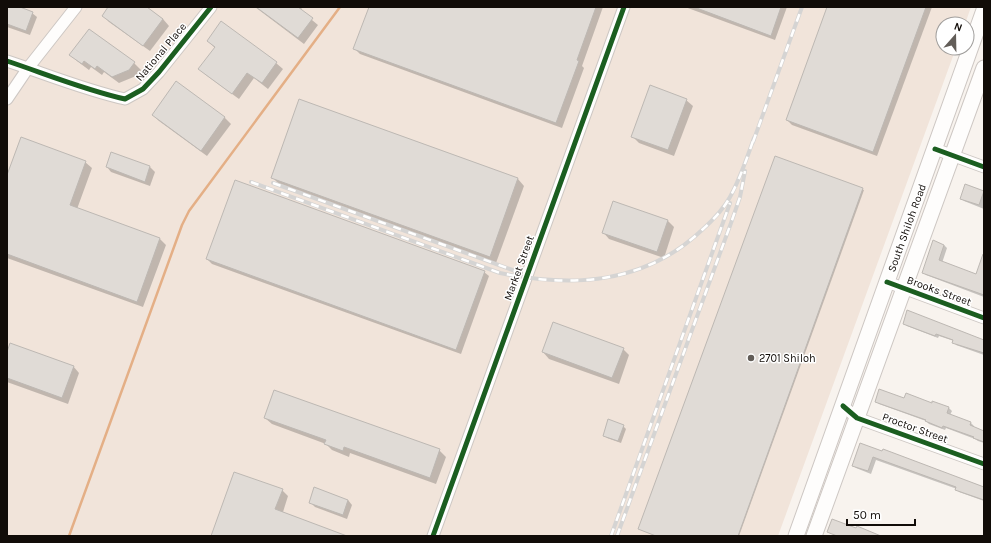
<svg xmlns="http://www.w3.org/2000/svg" width="991" height="543" font-family="Karla,sans-serif">
  <style>
    .built { fill: #f1e4da }
    .shadow { fill: #0003 }
    .lines { fill: none; stroke-linecap: round; stroke-linejoin: round }
    .stream { stroke: #e4af86; stroke-width: 2.5 }
    .building { fill: #e0dbd6; stroke: #bdb8b3 }
    .minor-casing { stroke: #cdc7c3; stroke-width: 13 }
    .secondary-casing { stroke: #cdc7c3; stroke-width: 17 }
    .minor { stroke: #fefdfc; stroke-width: 11 }
    .secondary { stroke: #fefdfc; stroke-width: 15 }
    .rail-casing { stroke: #d5d4d3; stroke-width: 4 }
    .rail { stroke: #fff; stroke-width: 2.5; stroke-dasharray: 8; stroke-linecap: butt }
    .cycleway-casing { stroke: #fff; stroke-width: 8 }
    .cycleway { stroke: #1b5e20; stroke-width: 5 }
    .poi-dot { fill: #625d58; stroke: #fff; stroke-width: 1.5 }
    .labels { text-anchor: middle; dominant-baseline: central; stroke-width: 3; stroke-linejoin: round; paint-order: stroke }
    .street-label { font-size: 11px; fill: #110c08; stroke: #fff }
    .poi-label { font-size: 11px; fill: #110c08; stroke: #fff; text-anchor: start }
  </style>
  <rect width="100%" height="100%" fill="#f8f3ee"/>
  <polygon class="built" points="7,7 971,7 965,24 943,24 943,48 956,48 778,536 7,536"/>
  <g class="shadow">
    <polygon points="7,7 16,7 32,13 37,17 30,35 7,27"/>
    <polygon points="109,7 146,7 163,19 169,26 150,51 109,22 103,15"/>
    <polygon points="255,7 303,7 300,10 318,25 304,44"/>
    <polygon points="370,7 603,7 582,66 584,68 562,128 360,54 355,49"/>
    <polygon points="685,7 787,7 775,40"/>
    <polygon points="828,7 932,7 877,156 792,125 787,120"/>
    <polygon points="89,30 134,63 141,70 136,76 119,83 104,72 102,75 91,67 89,70 77,61 71,55"/>
    <polygon points="208,41 276,63 283,69 268,89 254,78 239,99 206,75 200,69 215,48"/>
    <polygon points="177,83 225,118 231,124 207,156 159,121 153,115"/>
    <polygon points="300,100 518,179 524,186 496,263 279,184 272,177"/>
    <polygon points="686,100 693,106 674,156 639,143 632,136"/>
    <polygon points="112,153 150,167 155,172 150,186 111,172 107,167"/>
    <polygon points="775,157 864,190 739,536 656,536 641,530"/>
    <polygon points="85,162 92,168 77,209 160,239 166,245 143,307 7,258 7,178"/>
    <polygon points="966,185 984,191 984,209 964,201 961,198"/>
    <polygon points="613,202 668,221 674,227 664,258 609,239 603,232"/>
    <polygon points="944,245 947,248 942,263 976,275 984,263 984,297 926,275 923,272"/>
    <polygon points="207,259 484,272 489,276 461,354 212,264"/>
    <polygon points="904,323 984,341 984,355 956,345 954,341 939,336 938,338 907,326"/>
    <polygon points="623,349 629,355 619,384 549,359 543,352"/>
    <polygon points="7,355 73,366 79,373 68,404 7,382"/>
    <polygon points="905,399 932,404 933,402 949,408 952,411 950,415 971,423 974,426 973,428 984,432 984,443 978,441 975,439 946,428 945,430 929,424 926,421 879,404 876,401"/>
    <polygon points="265,418 439,450 446,457 436,484 350,453 349,457 332,450 326,444 272,424"/>
    <polygon points="623,426 626,429 621,443 607,438 604,435"/>
    <polygon points="861,444 984,487 984,501 959,492 957,489 876,460 871,474 856,468 853,465"/>
    <polygon points="282,490 288,496 283,512 341,536 212,536"/>
    <polygon points="348,500 352,505 347,519 315,507 310,502"/>
  </g>
  <g class="lines">
    <polyline class="stream" points="69,536 182,225 189,211 340,7"/>
  </g>
  <g class="building">
    <polygon points="7,7 20,7 33,12 26,31 7,24"/>
    <polygon points="108,7 147,7 163,19 143,46 102,16"/>
    <polygon points="256,7 298,7 313,18 298,38"/>
    <polygon points="369,7 596,7 577,60 579,61 556,123 353,49"/>
    <polygon points="694,7 781,7 771,36"/>
    <polygon points="827,7 926,7 873,152 786,120"/>
    <polygon points="221,21 277,62 262,83 247,73 232,94 198,69 215,47 207,41"/>
    <polygon points="89,29 135,62 129,70 112,77 97,66 95,69 84,61 82,64 69,55"/>
    <polygon points="176,81 225,117 201,151 152,115"/>
    <polygon points="650,85 687,99 668,150 631,137"/>
    <polygon points="299,99 518,178 490,257 271,178"/>
    <polygon points="21,137 86,161 70,205 160,238 137,302 7,254 7,175"/>
    <polygon points="111,152 150,166 145,182 106,167"/>
    <polygon points="775,156 863,188 738,536 656,536 638,529"/>
    <polygon points="235,180 485,271 456,350 206,259"/>
    <polygon points="965,184 984,191 979,205 960,199"/>
    <polygon points="613,201 668,220 657,252 602,233"/>
    <polygon points="933,240 944,245 939,260 976,274 983,254 984,254 984,295 922,273"/>
    <polygon points="907,310 984,340 984,353 952,343 953,340 936,334 935,336 903,324"/>
    <polygon points="553,322 624,348 612,378 542,352"/>
    <polygon points="10,343 74,366 62,398 7,378 7,352"/>
    <polygon points="879,389 904,398 906,393 932,403 932,401 949,407 947,413 971,422 970,425 984,431 984,442 973,438 974,437 943,426 942,428 925,421 926,420 875,402"/>
    <polygon points="274,390 440,449 430,478 344,447 343,451 324,444 326,440 264,418"/>
    <polygon points="608,419 624,425 618,441 603,436"/>
    <polygon points="860,443 882,451 883,449 984,487 984,500 955,490 956,487 873,457 868,471 852,466"/>
    <polygon points="234,472 283,489 275,509 347,536 211,536"/>
    <polygon points="314,487 348,500 343,515 309,503"/>
    <polygon points="832,519 856,528 857,526 881,536 837,536 827,532"/>
  </g>
  <g class="lines">
    <g class="minor-casing">
      <g id="minor">
        <path d="M7 61C46 74 85 90 125 99L143 89 159 72 211 7"/>
        <polyline points="7,99 28,68 76,7"/>
        <polyline points="935,149 984,167"/>
        <polyline points="887,282 984,318"/>
        <polyline points="843,406 857,418 984,464"/>
        <polyline points="433,536 624,7"/>
      </g>
    </g>
    <g class="secondary-casing">
      <g id="secondary">
        <polyline points="796,536 984,10"/>
        <polyline points="814,536 984,68"/>
      </g>
    </g>
    <use href="#minor" class="minor"/>
    <use href="#secondary" class="secondary"/>
    <g class="rail-casing">
      <g id="rail">
        <polyline points="753,142 802,7"/>
        <path d="M251 182 500 273C573 288 645 284 702 230 713 220 723 210 730 197 740 179 747 158 754 138"/>
        <polyline points="273,183 521,273"/>
        <polyline points="611,536 730,203"/>
        <polyline points="617,536 731,223 740,197 745,171"/>
      </g>
    </g>
    <use href="#rail" class="rail"/>
    <g class="cycleway-casing">
      <g id="cycleway">
        <path d="M7 61C46 74 85 90 125 99L143 89 159 72 211 7"/>
        <polyline points="935,149 984,167"/>
        <polyline points="887,282 984,318"/>
        <polyline points="843,406 857,418 984,464"/>
        <polyline points="433,536 624,7"/>
      </g>
    </g>
    <use href="#cycleway" class="cycleway"/>
  </g>
  <circle class="poi-dot" cx="751" cy="358" r="4"/>
  <g class="labels">
    <g class="street-label">
      <text transform="translate(161 52) rotate(-50)">National Place</text>
      <text transform="translate(907 228) rotate(-70)">South Shiloh Road</text>
      <text transform="translate(519 268) rotate(-70)">Market Street</text>
      <text transform="translate(939 291) rotate(20)">Brooks Street</text>
      <text transform="translate(915 428) rotate(20)">Proctor Street</text>
    </g>
    <g class="poi-label">
      <text x="759" y="358">2701 Shiloh</text>
    </g>
  </g>
  <rect width="991" height="543" fill="none" stroke="#110c08" stroke-width="16"/>
  <g transform="translate(955 36) rotate(20)"><circle r="19" fill="#ffffff" stroke="#a09e9c"/>
  <path d="M0-3L7 15L0 10L-7 15Z" fill="#625d58"/>
  <text y="-6" font-size="11" font-weight="bold" text-anchor="middle" fill="#110c08">N</text>
  </g>
  <path d="M847 519v6h68v-6" fill="none" stroke="#110c08" stroke-width="2"/>
  <text x="853" y="519" font-size="12" fill="#110c08" stroke="#ffffff" stroke-width="3" paint-order="stroke">50 m</text>
</svg>
